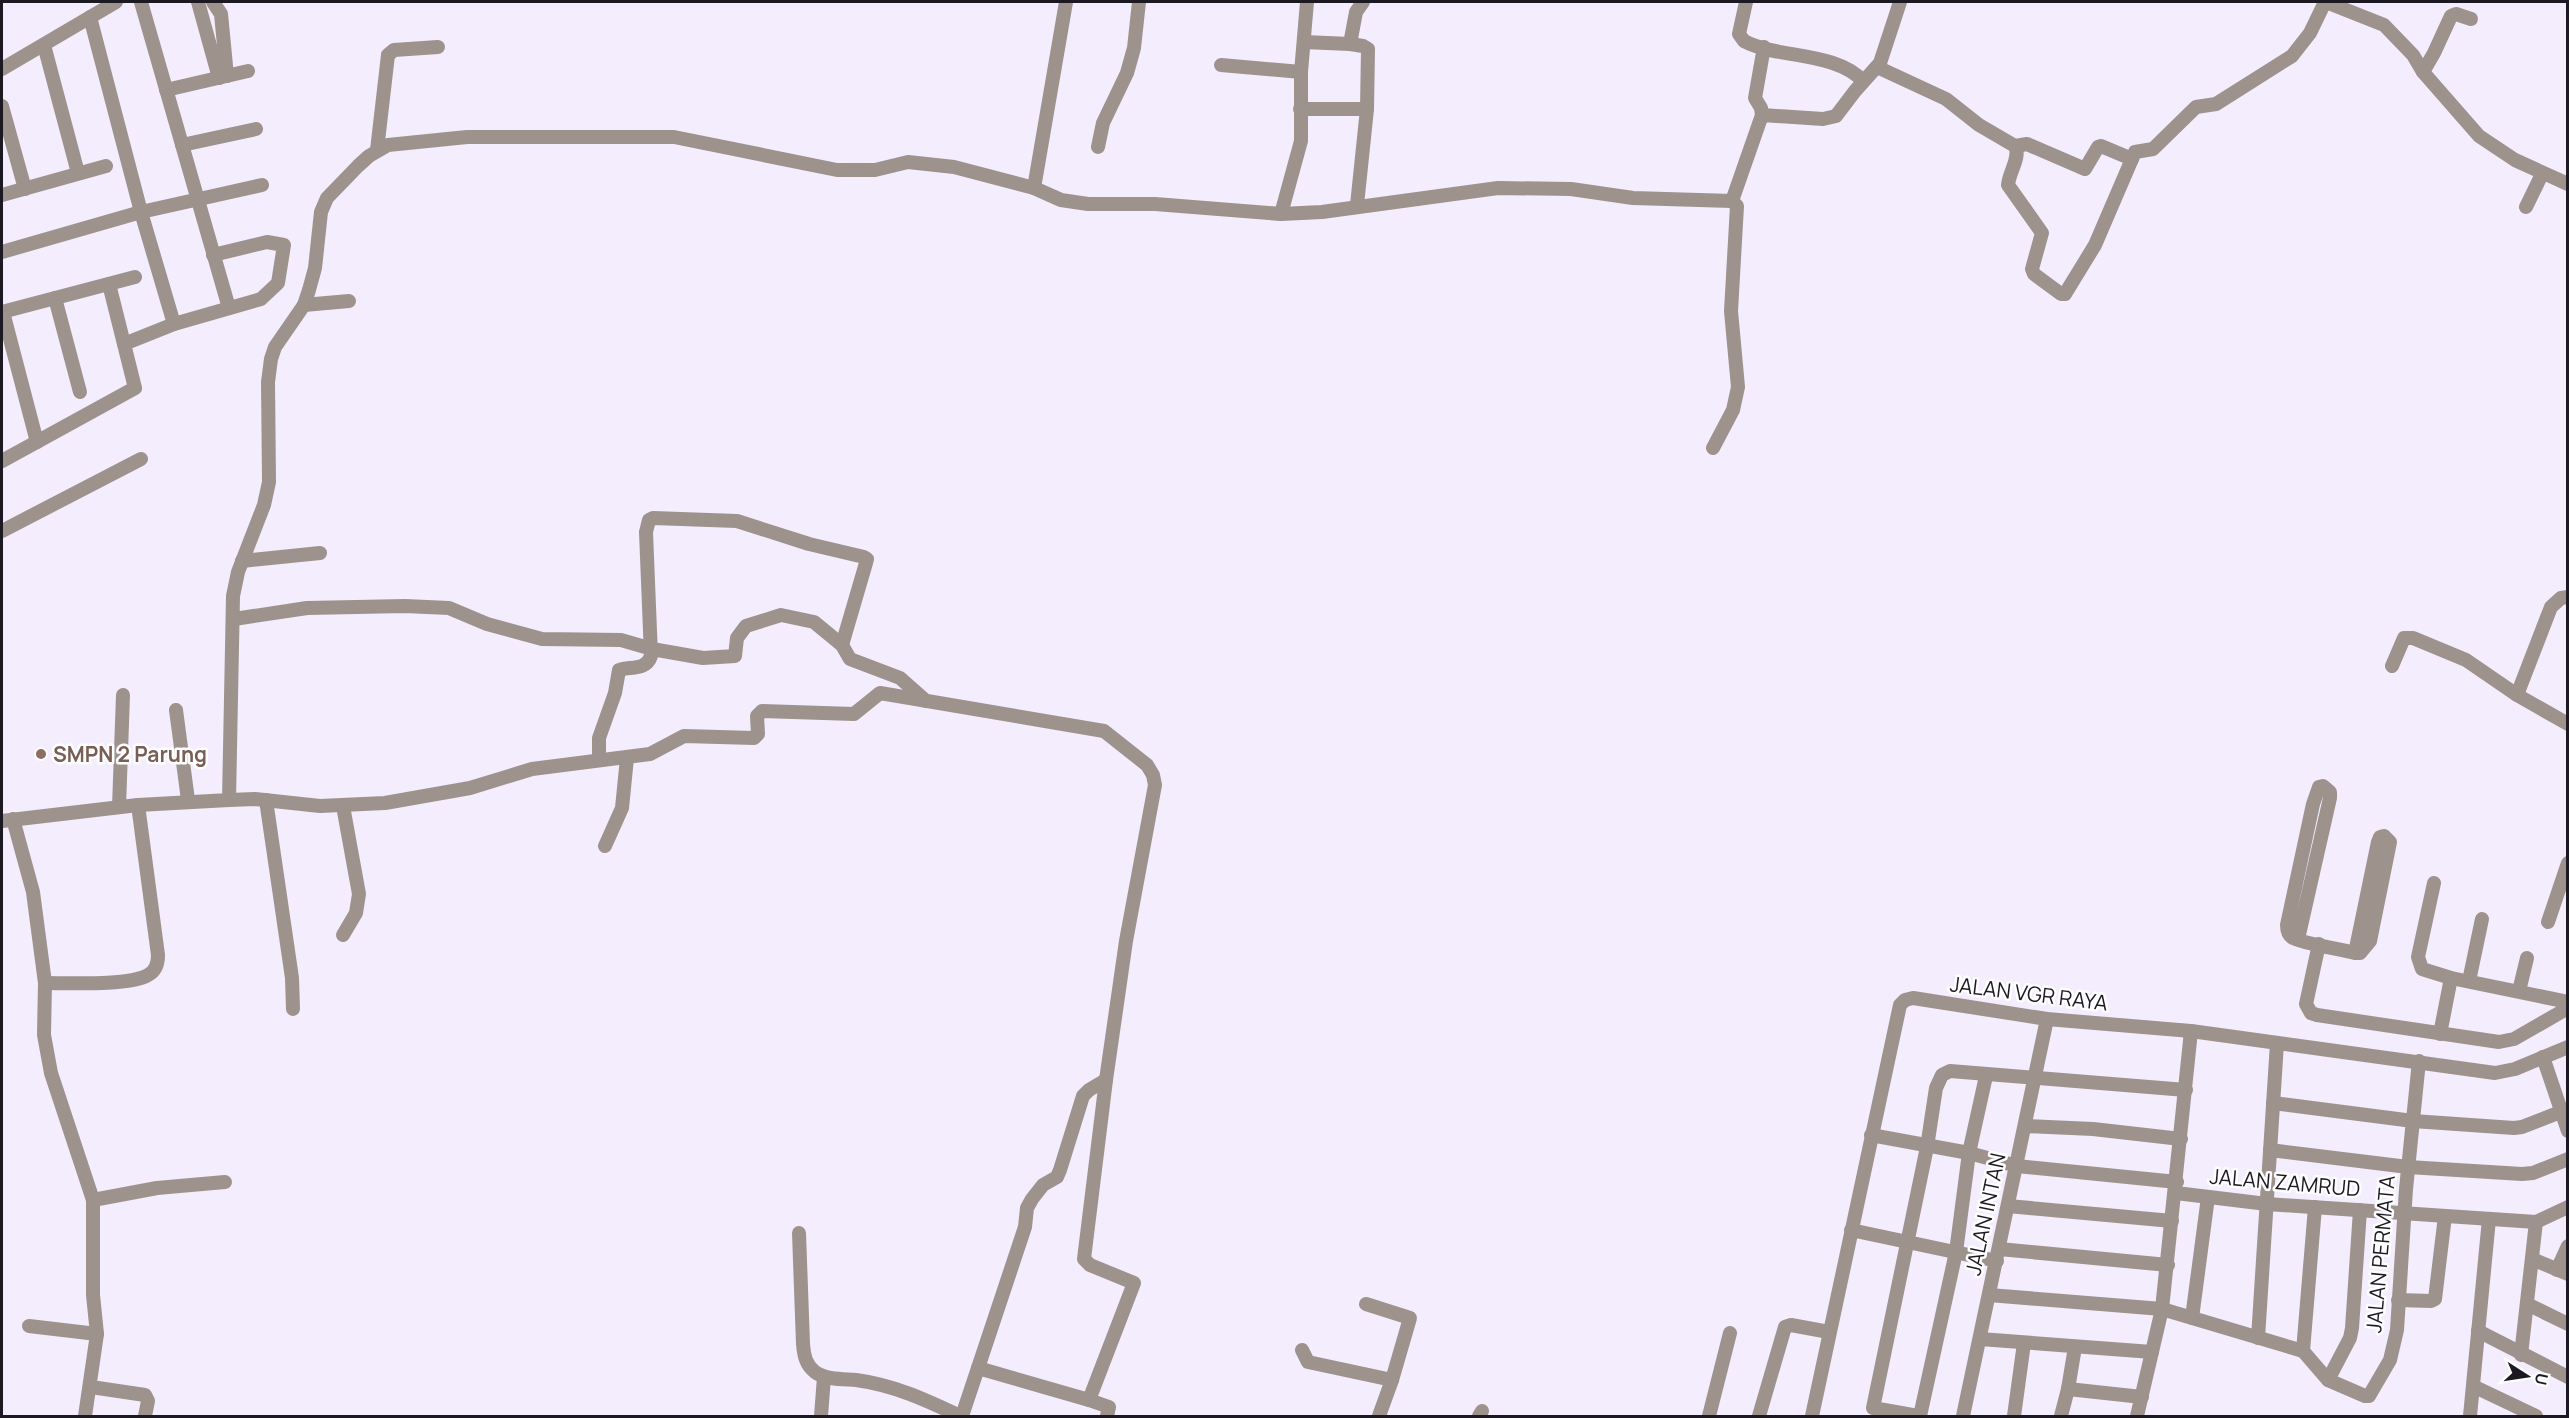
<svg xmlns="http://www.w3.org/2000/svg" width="2569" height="1418" font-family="Manrope,sans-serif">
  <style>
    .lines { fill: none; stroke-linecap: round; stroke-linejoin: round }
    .minor { stroke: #9e928d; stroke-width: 14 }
    .education-dot { fill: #8d6e63; stroke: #fefefe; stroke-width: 2 }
    .labels { text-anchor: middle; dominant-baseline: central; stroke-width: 5; stroke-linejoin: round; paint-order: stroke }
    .education-label { font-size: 21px; font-weight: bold; fill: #785e54; stroke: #fefefe; text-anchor: start }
    .street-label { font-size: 21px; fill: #1c1922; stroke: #fefefe }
  </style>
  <rect width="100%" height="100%" fill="#f3edfd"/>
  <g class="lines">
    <g class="minor">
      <polyline points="141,2 229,308"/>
      <polyline points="198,2 219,78"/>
      <polyline points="213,2 221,14 227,76"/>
      <path d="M1746 2 1739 34 1744 41C1778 59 1835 51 1863 81"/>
      <polyline points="2326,2 2384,25 2413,55 2423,72 2479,136 2515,160 2568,184"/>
      <polyline points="90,17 141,212 174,324"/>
      <polyline points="1304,42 1350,44 1356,12 1363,2"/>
      <polyline points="1350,44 1363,46 1368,49 1367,109"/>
      <polyline points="44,45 78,173"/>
      <polyline points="1221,65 1301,72"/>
      <polyline points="1877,67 1946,99 1979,125 2015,146 2027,144 2085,169 2098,147 2101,146 2132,159"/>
      <polyline points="2,69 116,2"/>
      <polyline points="2423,72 2434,53 2451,16 2456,14 2471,19"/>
      <polyline points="166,90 248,71"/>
      <polyline points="2,106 25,189"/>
      <polyline points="1300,109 1367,109 1357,205"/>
      <polyline points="1762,115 1761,108 1755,98 1764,47"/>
      <polyline points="182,145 256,129"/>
      <path d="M2015 146C2021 157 2009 172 2008 185L2042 233 2032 269 2034 274 2061 294H2065L2095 245 2135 152 2153 149 2196 107 2216 104 2292 56 2310 33 2325 2"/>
      <polyline points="1098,147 1103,123 1127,73 1134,48 1139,2"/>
      <polyline points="377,150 388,55 394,50 438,47"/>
      <polyline points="1034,188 1066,2"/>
      <polyline points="2,195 106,166"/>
      <polyline points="2526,207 2542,174"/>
      <polyline points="1281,214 1301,141 1301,72 1307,2"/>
      <polyline points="2,252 141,212 262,185"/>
      <polyline points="55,298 80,392"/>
      <polyline points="304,305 349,301"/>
      <polyline points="2,312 135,277"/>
      <polyline points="3,312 37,442"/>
      <polyline points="124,344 174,324 261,299 278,283 284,245 267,242 213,255"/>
      <polyline points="1713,448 1733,410 1738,387 1731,311 1737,206 1732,201"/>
      <polyline points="2,461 135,388 109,284"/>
      <polyline points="2,531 141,459"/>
      <polyline points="242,561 320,553"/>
      <polyline points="234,619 307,608 405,606 449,608 487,624 542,639 621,640 652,649 703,658 735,656 737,638 746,626 781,615 814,622 842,645 850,659 900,678 926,701"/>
      <polyline points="2392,666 2404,638 2413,638 2466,660 2517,695 2568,724"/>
      <polyline points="2517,695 2551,607 2561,598 2568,597"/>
      <polyline points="176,710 188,800"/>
      <path d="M599 760V738L615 693 619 670C630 666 646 671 651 656L646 532 649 520 653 518 737 521 809 544 864 557 867 559 866 563 842 645"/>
      <polyline points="229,800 255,799 320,806 385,803 470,788 532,769 650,754 684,736 754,738 758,734 757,716 762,711 854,714 880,693 1104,731 1147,765 1153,775 1155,785 1126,941 1106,1080 1084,1259 1090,1265 1134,1283 1089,1400 1109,1407 1107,1416"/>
      <polyline points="266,800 292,978 293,1009"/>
      <polyline points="343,806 359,894 356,913 343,935"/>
      <polyline points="119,807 123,695"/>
      <polyline points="13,819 33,892 45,983 44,1035 51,1073 93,1200 93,1295 97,1334 85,1416"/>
      <polyline points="2,821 138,805 229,800 233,596 238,572 264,505 269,482 268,382 271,359 275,347 304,305 309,290 315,268 321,212 327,198 358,166 369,156 388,145 467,137 674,137 837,170 875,170 908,162 954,167 1034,188 1061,200 1088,204 1155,204 1281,214 1322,212 1498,188 1571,189 1633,198 1732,201 1762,115 1823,119 1836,116 1855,91 1880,63 1900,2"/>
      <polyline points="605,846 622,808 627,758"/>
      <polyline points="2434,883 2418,957 2422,969 2451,978 2568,1002"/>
      <polyline points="2548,922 2568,863"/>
      <path d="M2298 939 2330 798V792L2323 786 2319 787 2313 804 2287 925C2287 930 2288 935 2293 938 2305 944 2340 949 2355 953L2378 842 2380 837 2384 836 2390 842 2370 941 2360 953H2355"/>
      <polyline points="2319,944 2306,1004 2311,1013 2317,1015 2499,1042 2514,1039 2568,1008"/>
      <polyline points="2469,981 2482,919"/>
      <path d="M45 983C68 983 130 986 148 975 156 971 158 964 158 955L138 805"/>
      <polyline points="2519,991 2527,958"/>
      <polyline points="2440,1034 2451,978"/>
      <polyline points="2543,1057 2568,1131"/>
      <polyline points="2273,1103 2413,1121 2514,1128 2522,1127 2568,1109"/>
      <polyline points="2025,1126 2093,1129 2181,1139"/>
      <polyline points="1871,1135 1969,1153 2017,1166 2177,1182"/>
      <polyline points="2270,1150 2408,1167 2522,1174 2533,1173 2568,1159"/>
      <polyline points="2176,1193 2267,1204 2536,1222 2568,1207"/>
      <polyline points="93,1200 157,1188 225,1182"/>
      <polyline points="2008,1206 2172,1221"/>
      <polyline points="1851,1230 1997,1261"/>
      <path d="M799 1233 803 1344C804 1356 806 1365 815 1372 826 1380 844 1379 856 1380 894 1385 926 1400 960 1416"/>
      <polyline points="1999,1249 2168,1265"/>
      <polyline points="2532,1259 2568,1274"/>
      <polyline points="2557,1270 2568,1246"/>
      <polyline points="1989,1295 2162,1309 2303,1351 2328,1380 2365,1396 2369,1396 2390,1360 2397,1330 2406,1189 2419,1061"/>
      <polyline points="2398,1300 2431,1301 2435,1299 2445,1216"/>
      <polyline points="1366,1304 1410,1318 1392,1380"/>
      <polyline points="2527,1304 2568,1324"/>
      <polyline points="2192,1318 2208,1197"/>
      <polyline points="29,1326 97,1334"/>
      <polyline points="2478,1331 2568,1377"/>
      <polyline points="2258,1338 2277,1043"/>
      <polyline points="1980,1339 2152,1352"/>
      <polyline points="1302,1350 1308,1362 1392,1380 1379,1416"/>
      <polyline points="2303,1351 2315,1207"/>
      <polyline points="2521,1355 2536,1222"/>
      <polyline points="978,1368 1089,1400"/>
      <polyline points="2328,1380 2350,1338 2352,1328 2360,1210"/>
      <polyline points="91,1387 145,1395 148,1401 145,1416"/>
      <polyline points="2475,1387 2536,1416"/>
      <polyline points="2068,1389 2142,1397"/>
      <polyline points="821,1416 824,1377"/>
      <polyline points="962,1416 1025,1227 1027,1208 1032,1199 1043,1185 1057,1177 1060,1170 1083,1096 1089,1090 1106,1080"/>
      <polyline points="1479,1416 1482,1411"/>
      <polyline points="1709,1416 1730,1333"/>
      <polyline points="1759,1416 1785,1327 1791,1325 1829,1332"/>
      <polyline points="1812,1416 1900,1005 1905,1000 1913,998 2047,1019 2191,1031 2495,1073 2515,1069 2568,1047"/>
      <polyline points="1918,1416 1873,1408 1927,1147 1936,1088 1942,1075 1950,1071 2186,1090"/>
      <polyline points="1920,1416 1956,1252 1969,1153 1986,1076"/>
      <polyline points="1963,1416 2047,1019"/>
      <polyline points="2014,1416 2024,1343"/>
      <polyline points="2061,1416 2068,1389 2075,1347"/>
      <polyline points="2137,1416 2162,1309 2191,1031"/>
      <polyline points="2470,1416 2489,1219"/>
    </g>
  </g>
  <circle class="education-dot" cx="41" cy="754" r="6"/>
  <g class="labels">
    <g class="education-label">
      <text x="53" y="754">SMPN 2 Parung</text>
    </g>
    <g class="street-label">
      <text transform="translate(2029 993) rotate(7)">JALAN VGR RAYA</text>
      <text transform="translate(2285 1182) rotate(5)">JALAN ZAMRUD</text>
      <text transform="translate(1985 1214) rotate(-78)">JALAN INTAN</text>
      <text transform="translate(2380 1254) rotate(-85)">JALAN PERMATA</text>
    </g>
  </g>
  <rect width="2569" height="1418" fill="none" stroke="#1c1922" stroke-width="6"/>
  <g transform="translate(2527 1376) rotate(102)" stroke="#fefefe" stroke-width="4.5" paint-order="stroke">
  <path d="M0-4.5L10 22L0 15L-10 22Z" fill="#1c1922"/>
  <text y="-9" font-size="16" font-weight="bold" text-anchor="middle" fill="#1c1922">U</text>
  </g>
</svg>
